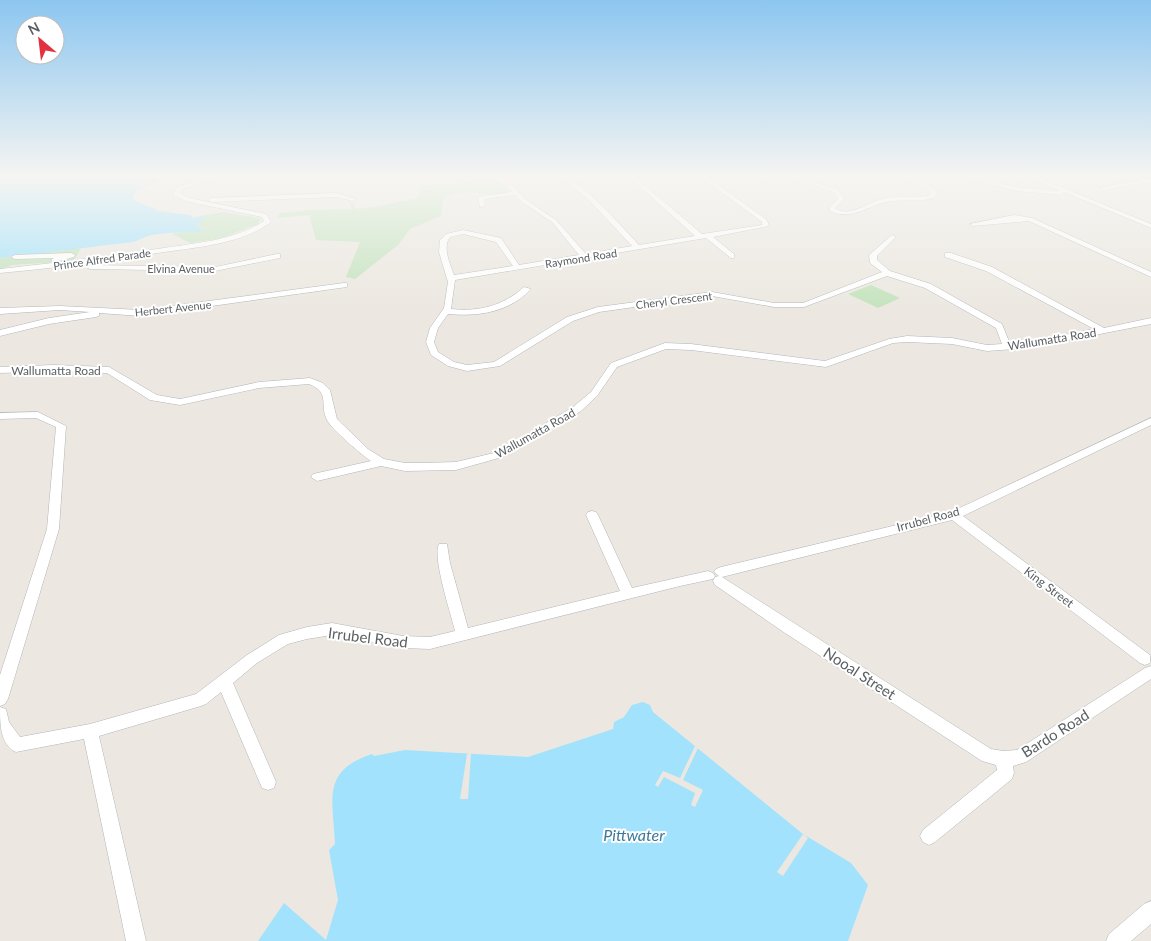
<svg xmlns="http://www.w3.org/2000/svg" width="1151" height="941" font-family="Lato,sans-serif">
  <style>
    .green { fill: #c4e3be }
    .water { fill: #a2e2fc }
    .pier { fill: #ece8e1 }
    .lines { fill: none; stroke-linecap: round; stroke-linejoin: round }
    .minor-casing { stroke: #b2b5b9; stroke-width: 1 }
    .minor { fill: #fff; fill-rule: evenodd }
    .labels { text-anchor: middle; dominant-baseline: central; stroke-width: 4; stroke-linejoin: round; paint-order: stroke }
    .far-street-label { font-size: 11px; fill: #5a5f62; stroke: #fff }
    .street-label { font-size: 12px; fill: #5a5f62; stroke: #fff }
    .near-street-label { font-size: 15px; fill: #5a5f62; stroke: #fff }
    .near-water-label { font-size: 16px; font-style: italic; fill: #3b799b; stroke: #fff }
  </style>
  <rect width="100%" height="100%" fill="#ece8e1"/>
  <g class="green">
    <path d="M474 178C491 178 500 179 510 193 483 198 471 186 444 197L441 216 410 229 398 245 355 279 346 277 360 242 316 240 309 215 277 218 279 213 308 210 352 209 349 201 352 202 356 209 373 207 418 198 420 185 454 184Z"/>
    <polygon points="222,212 261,218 258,224 222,238 190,243 172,234 202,229 196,224 205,220 201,216"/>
    <polygon points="81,248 74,261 12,265 0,270 0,258"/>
    <polygon points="871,285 900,298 878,308 848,294"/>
  </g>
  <g class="water">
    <polygon points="0,178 166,178 138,190 133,196 134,200 159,211 190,215 193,218 201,216 205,220 196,224 203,231 169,233 151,235 133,242 0,258"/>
    <path d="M643 702 650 705 653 712 803 834 851 863 868 885 848 941H258L284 903 326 940 338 900 329 850 335 844C333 799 321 771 372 754L374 756 405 750 528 757 613 729 614 722 624 717 632 705Z"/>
  </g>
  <g class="pier">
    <polygon points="695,746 698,748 683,780 703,790 695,807 691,805 695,793 664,777 658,787 655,785 663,771 680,778"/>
    <polygon points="471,753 468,799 460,799 467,754"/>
    <polygon points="803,834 808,838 783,876 777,872"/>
  </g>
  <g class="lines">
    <g class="minor-casing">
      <g id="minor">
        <path d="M207 178H216L182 189 180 193 189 198 266 214 271 222 270 223C240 244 199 247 164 252 109 261 55 268 0 273V269C55 263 110 256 164 248 197 243 236 240 264 221L262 217 185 201 173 194 178 187Z"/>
        <path d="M494 178H501L510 183 526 200 556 220 586 254 632 246 589 200 563 178C580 178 626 231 639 245L695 236 630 178H636L702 234 762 225V222L702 178H709L767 220 769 226 713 237 734 254V258H731L706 238 455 280 451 309C479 312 503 306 524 287L531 289C510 312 478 317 448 314L438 328 434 342 438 352 454 362 467 365 494 362 567 317 598 307 712 292 774 303H803L882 272 870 263 869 255 892 235 896 237 877 256V260L890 271 931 284 1002 324 1010 344 1028 342 1094 329 986 271 945 257V253H951L992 267 1104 328 1151 318V324L1028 348 987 351 952 344 907 342 893 343 826 367 691 350 666 349 617 367 597 396 581 411 506 456 456 470 405 471 381 466 317 481 311 477 313 474 371 461C361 454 332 430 327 420 319 404 331 393 309 384L259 388 180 405 150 400 107 373 53 371 0 373V367L53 365 109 367 157 395 180 399 259 382 310 378 323 383 330 390 337 419 368 449 384 459 405 463H422L456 462 498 452 573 407 591 392 611 363 665 343 691 344 825 361 889 339 907 336 952 338 987 345 1002 344 996 328 925 288 887 276 804 307H774L712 296 599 312 573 321 500 366 467 371 448 366 431 355 426 342 430 328 444 308 448 282 439 252 440 240 446 234 463 230 501 238 519 265 579 255 552 222 522 202 515 195 484 199 485 206 480 207 478 197 512 192 506 185ZM463 234 496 242 513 266 454 275C450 264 442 247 450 237Z"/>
        <path d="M791 178H800L838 190 844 199 835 208C848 218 866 204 879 200 896 194 914 200 930 195L931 192 925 186 897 178C912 178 927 181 937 192L935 197C921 203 907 199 892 201 868 204 857 220 831 212L829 208 838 199 834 192Z"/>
        <polygon points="966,178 976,178 1017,187 1060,191 1031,178 1039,178 1151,224 1151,228 1064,192 1061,195 1017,191"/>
        <polygon points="1151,178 1151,182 1103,190 1100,188"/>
        <polygon points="336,193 356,199 353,201 336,197 211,202 208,200 211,198"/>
        <polygon points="1014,215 1032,218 1151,272 1151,277 1029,221 973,226 970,224"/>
        <polygon points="71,253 75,255 74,257 55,262 51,260 54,258 15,259 11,257 15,255"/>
        <polygon points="277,254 280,254 280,258 215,271 90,269 86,267 90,265 215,267"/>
        <polygon points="344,283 347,283 347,287 141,316 99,313 99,316 96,317 49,324 0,336 0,330 49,318 90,312 60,310 0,314 0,308 60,306 141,310"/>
        <polygon points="38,412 66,426 59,529 8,699 5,704 0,706 0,675 47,529 56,427 36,418 0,419 0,413"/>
        <polygon points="1151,418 1151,425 963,516 1150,655 1150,663 1145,665 1140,663 952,520 722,577 991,749 1003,751 1017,750 1145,668 1151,666 1151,679 1026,762 1013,766 1014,773 1012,779 935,842 929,845 923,842 920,836 923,830 997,770 996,765 982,761 785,633 715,585 713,581 715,577 719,576 714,572 716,569 721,567 951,512"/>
        <path d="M592 511 596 512 598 515 632 588 708 571 713 573 715 576 713 579 680 586 430 649 403 648 332 635 307 639 288 644 257 663 233 683 276 782 274 788 268 790 262 788 221 692 206 704 201 706 99 736 146 941H126L84 739 16 752C0 745 0 723 0 707L6 709 9 722 20 737 90 724 196 694 247 655 279 635 307 627 332 623 403 636 430 637 455 631C451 614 432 557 439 544H447L450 563 468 628 620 591 586 515 588 512Z"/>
        <polygon points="1151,901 1151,924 1131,941 1106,941 1109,934 1144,904"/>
      </g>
    </g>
    <use href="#minor" class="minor"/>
  </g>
  <linearGradient id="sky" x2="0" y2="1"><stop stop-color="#8cc6f0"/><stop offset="0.57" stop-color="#f6f5f2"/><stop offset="1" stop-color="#f6f5f2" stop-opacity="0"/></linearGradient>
  <rect width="1151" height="310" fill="url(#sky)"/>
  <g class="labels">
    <g class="far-street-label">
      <text transform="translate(581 258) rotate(-9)">Raymond Road</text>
      <text transform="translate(102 259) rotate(-8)">Prince Alfred Parade</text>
      <text x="181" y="268">Elvina Avenue</text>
      <text transform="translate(674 300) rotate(-7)">Cheryl Crescent</text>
      <text transform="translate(173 308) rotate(-6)">Herbert Avenue</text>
    </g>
    <g class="street-label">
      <text transform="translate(1052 339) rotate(-9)">Wallumatta Road</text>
      <text x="56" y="370">Wallumatta Road</text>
      <text transform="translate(535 433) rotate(-29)">Wallumatta Road</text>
      <text transform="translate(928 519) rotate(-15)">Irrubel Road</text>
      <text transform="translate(1049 587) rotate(37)">King Street</text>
    </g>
    <g class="near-street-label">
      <text transform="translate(368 637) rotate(7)">Irrubel Road</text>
      <text transform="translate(860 673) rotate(33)">Nooal Street</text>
      <text transform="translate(1055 733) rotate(-32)">Bardo Road</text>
    </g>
    <g class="near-water-label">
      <text x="634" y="834">Pittwater</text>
    </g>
  </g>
  <g transform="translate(40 40) rotate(332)"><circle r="24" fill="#ffffff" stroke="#bdbfc0"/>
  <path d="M0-4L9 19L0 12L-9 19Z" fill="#e2323f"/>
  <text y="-8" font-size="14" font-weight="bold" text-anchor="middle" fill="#5a5f62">N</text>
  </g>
</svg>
